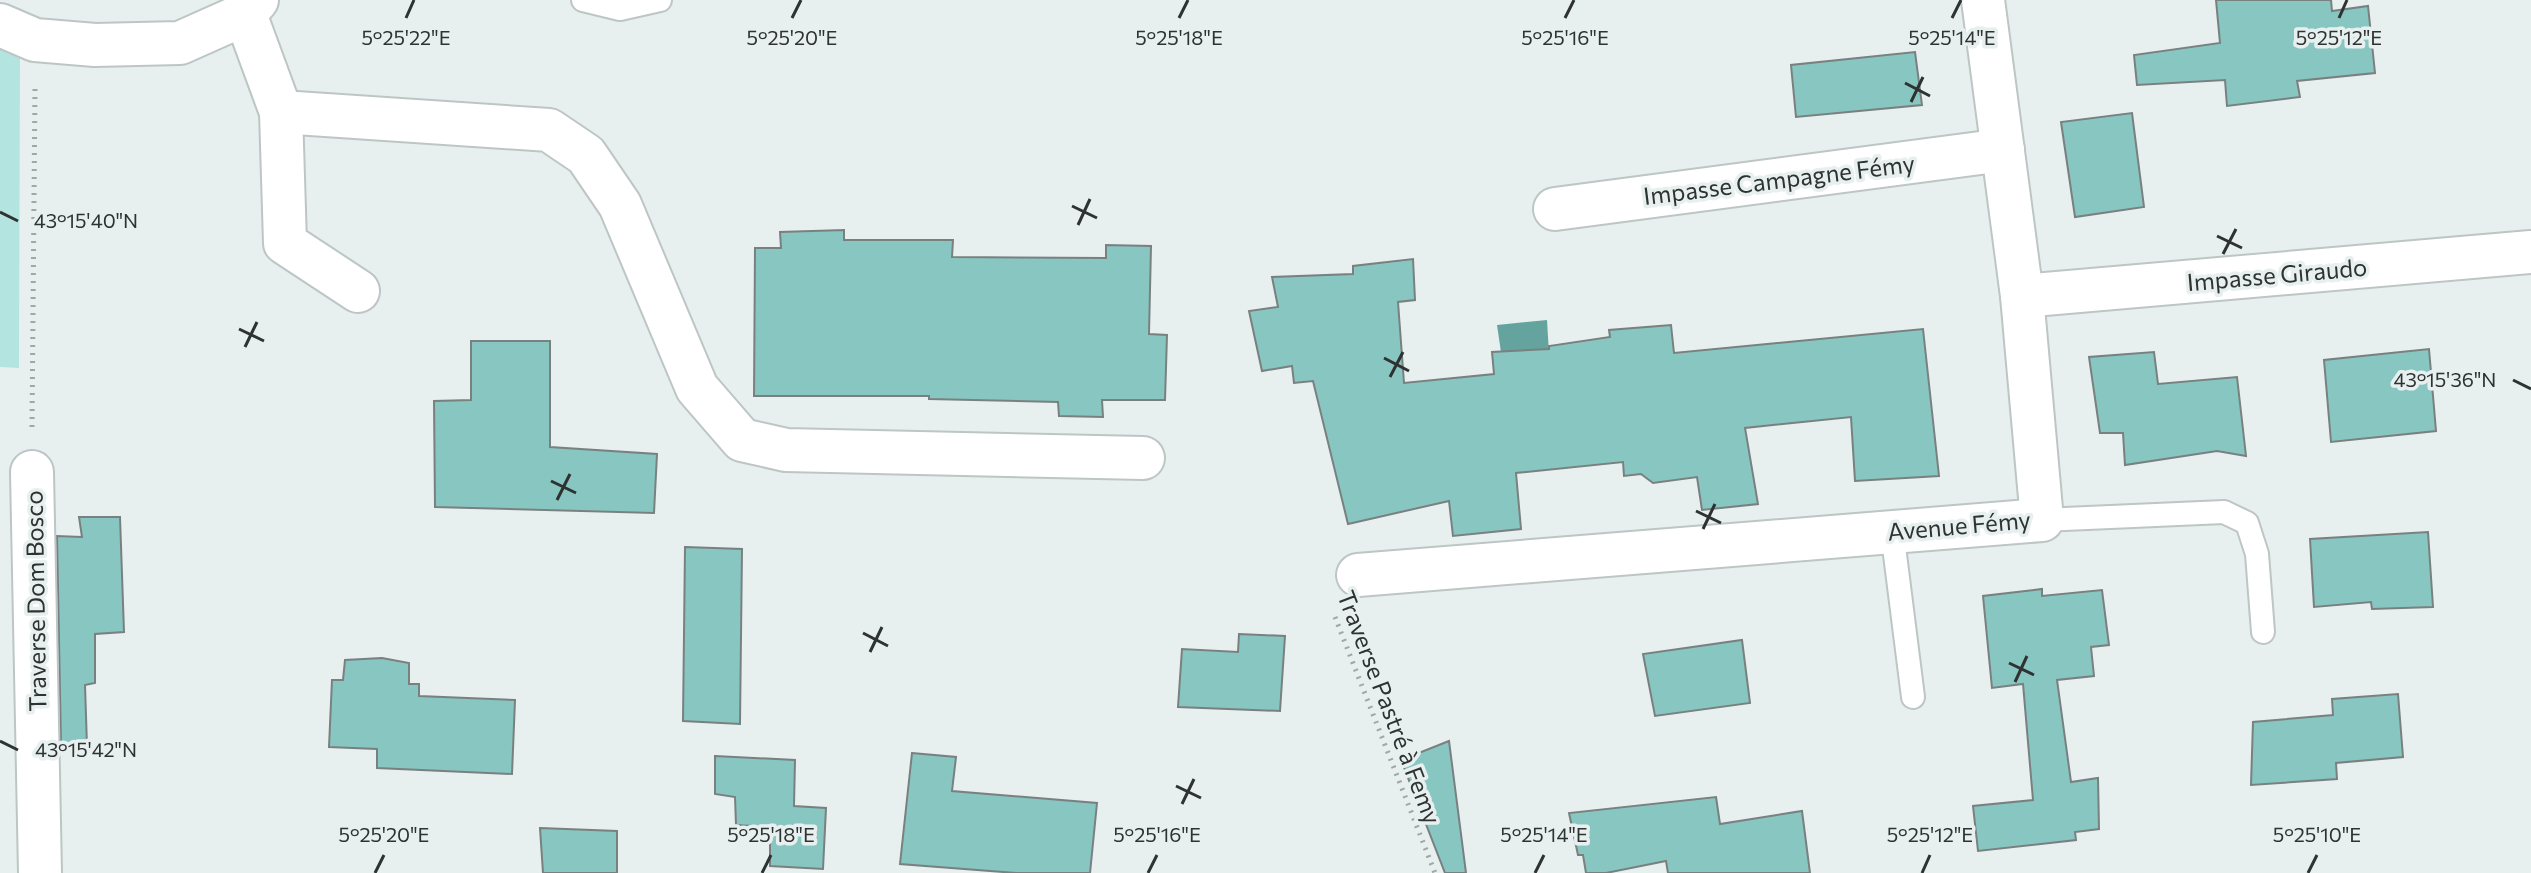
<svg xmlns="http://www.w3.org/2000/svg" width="2531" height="873" font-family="Commissioner,sans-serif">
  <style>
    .green { fill: #b3e4e0 }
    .water { fill: #65a39e }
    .building { fill: #88c6c1; stroke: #798180; stroke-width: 2 }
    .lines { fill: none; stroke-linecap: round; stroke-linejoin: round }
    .service-casing { stroke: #bdc6c5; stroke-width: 26 }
    .minor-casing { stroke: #bdc6c5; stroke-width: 46 }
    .path { stroke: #a0a7a6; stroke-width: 5; stroke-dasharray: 2 6; stroke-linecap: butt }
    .service { stroke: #fff; stroke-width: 22 }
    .minor { stroke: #fff; stroke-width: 42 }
    .ticks { fill: none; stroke: #2e3231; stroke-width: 3 }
    .labels { text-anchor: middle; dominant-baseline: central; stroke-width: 7; stroke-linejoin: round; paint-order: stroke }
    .street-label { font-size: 24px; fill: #2e3231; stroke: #e7f0ef }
    .ticks-label { font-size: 20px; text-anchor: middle; fill: #2e3231; stroke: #e7f0ef; stroke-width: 7; stroke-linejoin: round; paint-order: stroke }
  </style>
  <rect width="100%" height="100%" fill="#e7f0ef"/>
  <polygon class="green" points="0,46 20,56 19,368 0,367"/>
  <polygon class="water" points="1547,320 1549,354 1502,359 1497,325"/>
  <g class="building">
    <polygon points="2216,0 2331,0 2332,11 2368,6 2375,73 2297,81 2300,97 2227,106 2225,80 2137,85 2134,55 2220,43"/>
    <polygon points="1915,52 1922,105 1796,117 1791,65"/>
    <polygon points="2132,113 2144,207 2075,217 2061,122"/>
    <polygon points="844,230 844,240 953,240 952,257 1106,258 1106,245 1151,246 1149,334 1167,335 1165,400 1102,400 1103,417 1059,416 1058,402 929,399 929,396 754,396 755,248 781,248 780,232"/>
    <polygon points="1413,259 1415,300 1398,302 1404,383 1494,374 1492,352 1549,349 1549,346 1610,337 1609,330 1671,325 1674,353 1923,329 1939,476 1855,481 1851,417 1745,428 1758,504 1702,510 1697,477 1653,483 1641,474 1624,476 1623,462 1516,473 1521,529 1453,536 1449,501 1348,524 1313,381 1294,383 1292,366 1262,371 1249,311 1278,307 1272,277 1353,274 1353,266"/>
    <polygon points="471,341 550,341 550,447 657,454 654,513 435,507 434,401 471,400"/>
    <polygon points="2429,349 2436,431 2331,442 2324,360"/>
    <polygon points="2154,352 2158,384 2237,377 2246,456 2217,451 2125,465 2123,433 2100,433 2089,357"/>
    <polygon points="79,517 120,517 124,632 95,634 95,683 85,685 87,746 61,745 57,536 82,537"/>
    <polygon points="2428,532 2433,607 2372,609 2371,602 2314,607 2310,539"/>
    <polygon points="685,547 742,549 740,724 683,721"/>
    <polygon points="2042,589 2042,596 2102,590 2109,645 2091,647 2094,676 2057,680 2071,782 2098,778 2099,829 2075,832 2076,840 1978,851 1973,806 2033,800 2023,684 1992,688 1983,596"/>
    <polygon points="1239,634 1285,636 1280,711 1178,707 1182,649 1238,652"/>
    <polygon points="1742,640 1750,703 1655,716 1643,654"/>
    <polygon points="382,658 409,663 409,684 419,684 419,696 515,700 512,774 377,768 377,749 329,747 332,680 343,680 345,660"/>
    <polygon points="2398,694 2403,757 2336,763 2337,779 2251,785 2253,722 2333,715 2332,699"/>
    <polygon points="1449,741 1466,873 1445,873 1401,760"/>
    <polygon points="912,753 956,757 952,791 1097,803 1090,873 1016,873 900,864"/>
    <polygon points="715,756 795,760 794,806 826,808 823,869 770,866 770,827 736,825 735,797 715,794"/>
    <polygon points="1716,797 1720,824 1802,811 1810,873 1668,873 1666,861 1606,873 1586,873 1583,855 1578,855 1569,813"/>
    <polygon points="540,828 617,831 617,873 543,873"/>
  </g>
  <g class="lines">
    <g class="service-casing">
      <g id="service">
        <polyline points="583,0 620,9 660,0"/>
        <polyline points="2042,520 2224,512 2247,523 2257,554 2263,632"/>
        <polyline points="1892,531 1913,697"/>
      </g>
    </g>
    <g class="minor-casing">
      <g id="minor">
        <polyline points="245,14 281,112 549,130 586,155 620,205 697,388 742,440 786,450 1143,458"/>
        <polyline points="0,25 35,40 95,45 180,43 245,14 257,0"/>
        <polyline points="281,112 285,243 358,291"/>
        <polyline points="1555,209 2003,150"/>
        <polyline points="2022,296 2531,252"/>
        <polyline points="32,472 40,873"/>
        <polyline points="1358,575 2042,520 2022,296 1983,0"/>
      </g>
    </g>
    <g class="path">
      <polyline points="32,427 35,86"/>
      <polyline points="1335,617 1435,873"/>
    </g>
    <use href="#service" class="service"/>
    <use href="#minor" class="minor"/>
  </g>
  <path class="ticks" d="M406 18 414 0M792 18 801 0M1179 18 1188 0M1565 18 1574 0M1952 18 1961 0M2339 18 2347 0M1905 83 1930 96M1911 102 1923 77M1072 206 1097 218M0 212 18 221M1078 225 1090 199M2217 236 2242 248M2223 254 2236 229M239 329 264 341M245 347 257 322M1384 358 1409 371M1390 377 1403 352M2513 380 2531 389M551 481 576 493M557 500 570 474M1696 511 1721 523M1703 529 1715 504M863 633 888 646M870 652 882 627M2009 663 2034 675M2015 682 2027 656M0 741 18 750M1176 786 1201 798M1182 804 1194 779M375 873 384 855M762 873 771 855M1148 873 1157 855M1535 873 1544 855M1922 873 1930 855M2308 873 2317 855"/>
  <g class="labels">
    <g class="street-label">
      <text transform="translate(1779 179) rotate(-7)">Impasse Campagne Fémy</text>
      <text transform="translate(2277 274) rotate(-5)">Impasse Giraudo</text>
      <text transform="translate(1959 525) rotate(-5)">Avenue Fémy</text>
      <text transform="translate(35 601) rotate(-91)">Traverse Dom Bosco</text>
      <text transform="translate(1390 707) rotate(69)">Traverse Pastré à Femy</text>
    </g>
  </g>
  <g class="ticks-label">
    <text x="406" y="45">5°25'22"E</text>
    <text x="792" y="45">5°25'20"E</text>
    <text x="1179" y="45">5°25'18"E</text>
    <text x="1565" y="45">5°25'16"E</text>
    <text x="1952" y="45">5°25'14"E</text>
    <text x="2339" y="45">5°25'12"E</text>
    <text x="86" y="228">43°15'40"N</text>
    <text x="2445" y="387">43°15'36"N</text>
    <text x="86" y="757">43°15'42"N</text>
    <text x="384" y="842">5°25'20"E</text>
    <text x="771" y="842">5°25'18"E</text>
    <text x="1157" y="842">5°25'16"E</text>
    <text x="1544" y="842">5°25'14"E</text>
    <text x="1930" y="842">5°25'12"E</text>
    <text x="2317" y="842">5°25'10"E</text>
  </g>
</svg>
